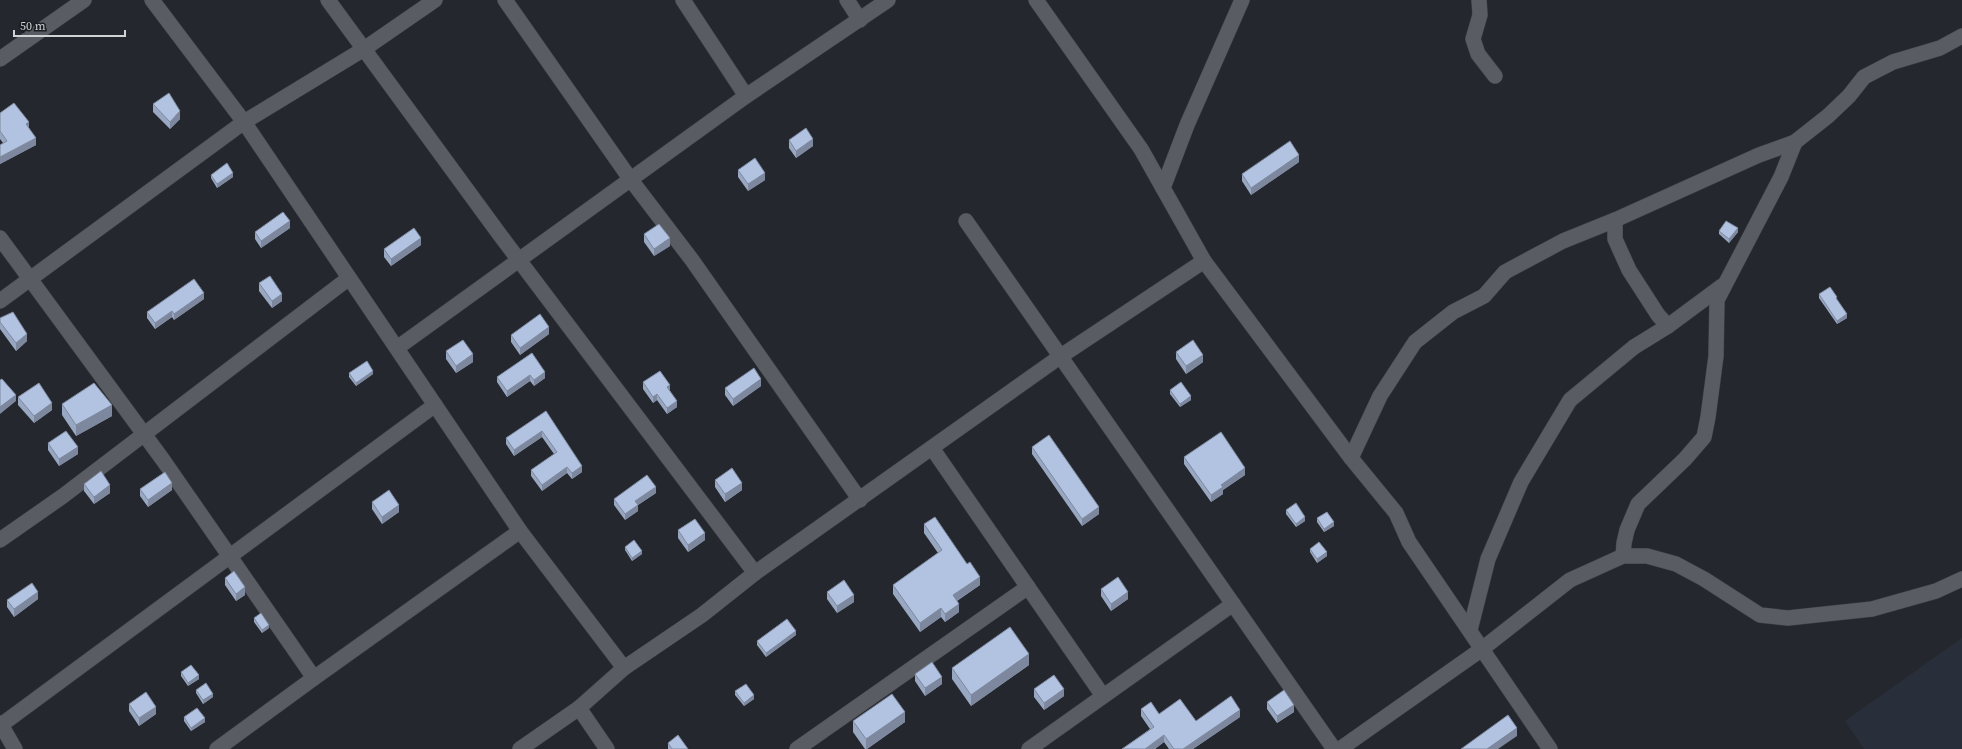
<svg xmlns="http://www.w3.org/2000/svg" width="1962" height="749" font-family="'Source Serif 4',serif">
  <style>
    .built { fill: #292f3a }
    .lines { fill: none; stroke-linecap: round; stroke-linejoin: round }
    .minor-casing { stroke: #404247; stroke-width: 16 }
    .minor { stroke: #595d63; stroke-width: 15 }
    .wall { fill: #99a8c2 }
    .shaded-wall { fill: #7d889e }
    .building { fill: #b2c3e1; stroke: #7d889e }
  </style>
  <rect width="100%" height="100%" fill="#24272d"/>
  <polygon class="built" points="1962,638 1962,749 1864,749 1845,721"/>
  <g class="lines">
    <g class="minor-casing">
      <g id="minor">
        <polyline points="152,0 244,122 520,531 624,668"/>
        <polyline points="328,0 500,235 755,573"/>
        <polyline points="505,0 631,180 692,260 860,500"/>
        <polyline points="683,0 746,96"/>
        <polyline points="847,0 860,20"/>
        <polyline points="1036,0 1141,149 1204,261 1351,458 1396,513 1409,542 1550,749"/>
        <polyline points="1479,0 1480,15 1473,39 1478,54 1495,76"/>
        <polyline points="0,59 84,0"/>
        <polyline points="1163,188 1187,125 1242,0"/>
        <polyline points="1615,220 1615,239 1629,270 1658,315 1668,326"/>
        <polyline points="966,221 1334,749"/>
        <polyline points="0,238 163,460 314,678"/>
        <polyline points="0,301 244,122 364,49 435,0"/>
        <polyline points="397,348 746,96 888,0"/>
        <polyline points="932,448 1103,696"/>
        <polyline points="1351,458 1380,396 1415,342 1453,312 1484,296 1505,272 1563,241 1615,220 1759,155 1795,142 1828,116 1849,96 1864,77 1893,62 1940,48 1962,36"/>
        <polyline points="0,540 63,496 349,278"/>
        <polyline points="1623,556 1647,556 1676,564 1704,579 1760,615 1788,618 1872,609 1936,591 1962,579"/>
        <polyline points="1470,630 1488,559 1521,482 1570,400 1634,347 1668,326 1722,286"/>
        <polyline points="579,708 607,749"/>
        <polyline points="0,723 15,749"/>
        <polyline points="1,725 435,405"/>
        <polyline points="217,749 314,678 520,531"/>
        <polyline points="520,749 579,708 624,668 702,615 755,573 1061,356 1204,261"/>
        <polyline points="797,749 1028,587"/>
        <polyline points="1029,749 1233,604"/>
        <polyline points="1340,749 1482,649 1570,580 1623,556 1624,543 1627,530 1638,504 1685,459 1704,437 1708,417 1716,356 1717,300 1781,177 1795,142"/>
      </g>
    </g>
    <use href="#minor" class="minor"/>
  </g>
  <g class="wall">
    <polygon points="153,104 180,119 170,129 153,112"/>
    <polygon points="0,113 29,129 36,145 0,164 0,145 3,143 0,139"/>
    <polygon points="789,140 813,146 796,158 789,148"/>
    <polygon points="1299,162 1251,195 1242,181 1242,174"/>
    <polygon points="738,170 765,180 748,191 738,177"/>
    <polygon points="211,175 233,177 217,188 211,178"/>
    <polygon points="290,228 261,248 255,239 255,232"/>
    <polygon points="1719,231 1738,232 1729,243 1719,234"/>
    <polygon points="644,234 670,246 654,256 644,242"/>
    <polygon points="421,245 391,266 384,257 384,249"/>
    <polygon points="259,283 282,301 272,308 259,291"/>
    <polygon points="1819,294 1837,300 1847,318 1837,324 1819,298"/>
    <polygon points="204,299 174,320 172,317 155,329 147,318 147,312"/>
    <polygon points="0,318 27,341 16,351 0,329"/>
    <polygon points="549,334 520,355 511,342 511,335"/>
    <polygon points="446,351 473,362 456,373 446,359"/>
    <polygon points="1176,352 1203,362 1186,374 1176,359"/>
    <polygon points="532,353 545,378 534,386 530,381 507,397 497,382 497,377"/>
    <polygon points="349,373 373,374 356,386 349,377"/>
    <polygon points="643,382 670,391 677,407 667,414 657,400 653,403 643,389"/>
    <polygon points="761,386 733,406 725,395 725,388"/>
    <polygon points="1170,390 1191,400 1180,407 1170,394"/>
    <polygon points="18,397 52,410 34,423 18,405"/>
    <polygon points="62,404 112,416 76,436 62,415"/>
    <polygon points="546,411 582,472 572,479 567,473 542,491 531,476 531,470 554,454 542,437 514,456 506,444 506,438"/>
    <polygon points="48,443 78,454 59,466 48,450"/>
    <polygon points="1032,447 1099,514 1082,526 1032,454"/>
    <polygon points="1184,457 1245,475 1223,490 1223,494 1211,502 1184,464"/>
    <polygon points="715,480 742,490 725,502 715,487"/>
    <polygon points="84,484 110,493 94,504 84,491"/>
    <polygon points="140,489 172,490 148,507 140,496"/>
    <polygon points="656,493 638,505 638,511 625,520 614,505 614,499"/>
    <polygon points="372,502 399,512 382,524 372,509"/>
    <polygon points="1286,510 1305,521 1296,527 1286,514"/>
    <polygon points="1317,518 1334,526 1324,532 1317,522"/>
    <polygon points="924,524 980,585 957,601 959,612 945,622 941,617 920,632 893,594 893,585 938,553 924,533"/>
    <polygon points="678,530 705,540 688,552 678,538"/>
    <polygon points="625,547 642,554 632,561 625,550"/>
    <polygon points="1310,549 1327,556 1317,563 1310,552"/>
    <polygon points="225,578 245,595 236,601 225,585"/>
    <polygon points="1101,589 1128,599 1111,611 1101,596"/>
    <polygon points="827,592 854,602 837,613 827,599"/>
    <polygon points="38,599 14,617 7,607 7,600"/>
    <polygon points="254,618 269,628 262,633 254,622"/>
    <polygon points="796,635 766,657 757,645 757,641"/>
    <polygon points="1029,665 971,706 952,679 952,668"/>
    <polygon points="181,672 199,679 188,686 181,676"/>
    <polygon points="915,674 942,684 925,696 915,681"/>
    <polygon points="1034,689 1064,696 1044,710 1034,697"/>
    <polygon points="196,690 213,697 203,704 196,693"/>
    <polygon points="735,691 754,699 744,706 735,695"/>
    <polygon points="1267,702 1294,712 1277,723 1267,709"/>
    <polygon points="129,704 156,714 139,726 129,711"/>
    <polygon points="1141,709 1159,714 1196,721 1240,717 1193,749 1169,749 1164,742 1155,749 1122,749 1150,729 1141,716"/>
    <polygon points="184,717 205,722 191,731 184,721"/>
    <polygon points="853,721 905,722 867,749 865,749 853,732"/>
    <polygon points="668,743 688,749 668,749"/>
  </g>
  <g class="shaded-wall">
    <polygon points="180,111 180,119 170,129 170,122"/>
    <polygon points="29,122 29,129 26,124"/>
    <polygon points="36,138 36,145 0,164 0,157"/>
    <polygon points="813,139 813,146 796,158 796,151"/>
    <polygon points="1299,155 1299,162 1251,195 1251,188"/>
    <polygon points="233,173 233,177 217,188 217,184"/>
    <polygon points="765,173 765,180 748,191 748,184"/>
    <polygon points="290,221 290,228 261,248 261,241"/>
    <polygon points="1738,228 1738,232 1729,243 1729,239"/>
    <polygon points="421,238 421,245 391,266 391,259"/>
    <polygon points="670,238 670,246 654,256 654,249"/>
    <polygon points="204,293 204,299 174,320 174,314"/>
    <polygon points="282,294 282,301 272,308 272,301"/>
    <polygon points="172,311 172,317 155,329 155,323"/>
    <polygon points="1847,314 1847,318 1837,324 1837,321"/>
    <polygon points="549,327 549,334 520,355 520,348"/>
    <polygon points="27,334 27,341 16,351 16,343"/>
    <polygon points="473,354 473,362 456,373 456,366"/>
    <polygon points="1203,355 1203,362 1186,374 1186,366"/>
    <polygon points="373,371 373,374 356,386 356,383"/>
    <polygon points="545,372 545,378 534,386 534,380"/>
    <polygon points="530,375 530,381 507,397 507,391"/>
    <polygon points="761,379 761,386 733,406 733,399"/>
    <polygon points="670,385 670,392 667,387"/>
    <polygon points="657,394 657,400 653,403 653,397"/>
    <polygon points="16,395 16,401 0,414 0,407"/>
    <polygon points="1191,396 1191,400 1180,407 1180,404"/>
    <polygon points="677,401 677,407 667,414 667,408"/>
    <polygon points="52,403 52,410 34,423 34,416"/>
    <polygon points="112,405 112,416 76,436 76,425"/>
    <polygon points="542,431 542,437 514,456 514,450"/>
    <polygon points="78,447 78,454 59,466 59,459"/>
    <polygon points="582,466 582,472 572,479 572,473"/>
    <polygon points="567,467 567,473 542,491 542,485"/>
    <polygon points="1245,468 1245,475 1223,490 1223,494 1211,502 1211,495 1221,485"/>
    <polygon points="172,483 172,490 148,507 148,500"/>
    <polygon points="742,483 742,490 725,502 725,494"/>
    <polygon points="110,485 110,493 94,504 94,497"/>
    <polygon points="656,487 656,493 635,507 635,501"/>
    <polygon points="399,505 399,512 382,524 382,517"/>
    <polygon points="638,505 638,511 625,520 625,514"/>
    <polygon points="1099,507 1099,514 1082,526 1082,519"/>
    <polygon points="1305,517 1305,521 1296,527 1296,524"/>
    <polygon points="1334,522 1334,526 1324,532 1324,529"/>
    <polygon points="705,533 705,540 688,552 688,545"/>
    <polygon points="642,551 642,554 632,561 632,558"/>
    <polygon points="1327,552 1327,556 1317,563 1317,559"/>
    <polygon points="980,577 980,585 953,603 953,595"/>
    <polygon points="245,587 245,595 236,601 236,594"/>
    <polygon points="38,592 38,599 14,617 14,609"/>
    <polygon points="1128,592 1128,599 1111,611 1111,604"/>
    <polygon points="854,595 854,602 837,613 837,606"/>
    <polygon points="959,604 959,612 945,622 945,614"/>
    <polygon points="941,608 941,617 920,632 920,623"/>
    <polygon points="269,625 269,628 262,633 262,630"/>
    <polygon points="796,631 796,635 766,657 766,653"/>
    <polygon points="1029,654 1029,665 971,706 971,695"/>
    <polygon points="199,675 199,679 188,686 188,683"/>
    <polygon points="942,677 942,684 925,696 925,688"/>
    <polygon points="1064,689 1064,696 1044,710 1044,703"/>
    <polygon points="213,694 213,697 203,704 203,700"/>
    <polygon points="754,695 754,699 744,706 744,703"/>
    <polygon points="1294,705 1294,712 1277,723 1277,716"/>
    <polygon points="156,707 156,714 139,726 139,718"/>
    <polygon points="1240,710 1240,717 1193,749 1183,749"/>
    <polygon points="905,712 905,722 867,749 866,749 866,739"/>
    <polygon points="205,718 205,722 191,731 191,728"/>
    <polygon points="1517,728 1517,736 1498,749 1487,749"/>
    <polygon points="1164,735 1164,742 1155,749 1145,749"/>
  </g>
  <g class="building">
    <polygon points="169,93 180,111 170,122 153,104"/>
    <polygon points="14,103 29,122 26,124 36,138 0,157 0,145 7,141 0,131 0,113"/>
    <polygon points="806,128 813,139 796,151 789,140"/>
    <polygon points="1290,141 1299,155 1251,188 1242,174"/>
    <polygon points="755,158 765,173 748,184 738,170"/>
    <polygon points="227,163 233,173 217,184 211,175"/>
    <polygon points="283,212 290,221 261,241 255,232"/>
    <polygon points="1726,221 1738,228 1729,239 1719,231"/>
    <polygon points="659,224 670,238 654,249 644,234"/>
    <polygon points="414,228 421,238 391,259 384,249"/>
    <polygon points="270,276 282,294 272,301 259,283"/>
    <polygon points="194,279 204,293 174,314 172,311 155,323 147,312"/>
    <polygon points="1830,287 1837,297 1836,298 1847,314 1837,321 1819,294"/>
    <polygon points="13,312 27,334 16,343 0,322 0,318"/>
    <polygon points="540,314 549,327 520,348 511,335"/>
    <polygon points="463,340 473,354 456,366 446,351"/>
    <polygon points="1193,340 1203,355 1186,366 1176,352"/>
    <polygon points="532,353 545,372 534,380 530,375 507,391 497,377"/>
    <polygon points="367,361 373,371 356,383 349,373"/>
    <polygon points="754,368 761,379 733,399 725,388"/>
    <polygon points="660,371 670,385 667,387 677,401 667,408 657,394 653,397 643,382"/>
    <polygon points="2,379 16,395 0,407 0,380"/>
    <polygon points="1181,382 1191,396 1180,404 1170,390"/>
    <polygon points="39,383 52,403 34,416 18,397"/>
    <polygon points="94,383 112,405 76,425 62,404"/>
    <polygon points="546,411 582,466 572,473 567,467 542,485 531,470 557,452 542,431 514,450 506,438"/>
    <polygon points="66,431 78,447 59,459 48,443"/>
    <polygon points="1221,432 1245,468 1221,485 1223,487 1211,495 1184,457"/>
    <polygon points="1049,435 1099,507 1082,519 1032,447"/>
    <polygon points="732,468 742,483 725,494 715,480"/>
    <polygon points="101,471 110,485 94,497 84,484"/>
    <polygon points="165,472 172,483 148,500 140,489"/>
    <polygon points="647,475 656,487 635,501 638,505 625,514 614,499"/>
    <polygon points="389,490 399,505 382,517 372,502"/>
    <polygon points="1296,503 1305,517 1296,524 1286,510"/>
    <polygon points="1327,512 1334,522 1324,529 1317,518"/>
    <polygon points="935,517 967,564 970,562 980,577 953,595 959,604 945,614 941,608 920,623 893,585 942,550 924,524"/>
    <polygon points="695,519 705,533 688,545 678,530"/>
    <polygon points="634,540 642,551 632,558 625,547"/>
    <polygon points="1319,542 1327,552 1317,559 1310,549"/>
    <polygon points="234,571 245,587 236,594 225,578"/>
    <polygon points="1118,577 1128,592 1111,604 1101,589"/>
    <polygon points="844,580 854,595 837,606 827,592"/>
    <polygon points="32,583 38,592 14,609 7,600"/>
    <polygon points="261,613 269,625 262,630 254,618"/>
    <polygon points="787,619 796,631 766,653 757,641"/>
    <polygon points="1010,627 1029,654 971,695 952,668"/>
    <polygon points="932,662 942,677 925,688 915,674"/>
    <polygon points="191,665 199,675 188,683 181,672"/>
    <polygon points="1054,675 1064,689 1044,703 1034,689"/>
    <polygon points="206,683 213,694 203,700 196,690"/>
    <polygon points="746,684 754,695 744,703 735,691"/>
    <polygon points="1284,690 1294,705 1277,716 1267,702"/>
    <polygon points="146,692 156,707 139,718 129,704"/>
    <polygon points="892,694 905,712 866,739 853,721"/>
    <polygon points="1231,696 1240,710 1183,749 1174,749 1164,735 1145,749 1122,749 1154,727 1141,709 1151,702 1159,714 1180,699 1196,721"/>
    <polygon points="197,708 205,718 191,728 184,717"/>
    <polygon points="1508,715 1517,728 1487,749 1461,749"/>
    <polygon points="678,735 688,749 672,749 668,743"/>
  </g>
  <path d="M14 30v6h111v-6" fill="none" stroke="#d0d2d6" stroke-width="2"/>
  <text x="20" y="30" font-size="12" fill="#d0d2d6" stroke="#1b1e23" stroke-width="3" paint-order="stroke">50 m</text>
</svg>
